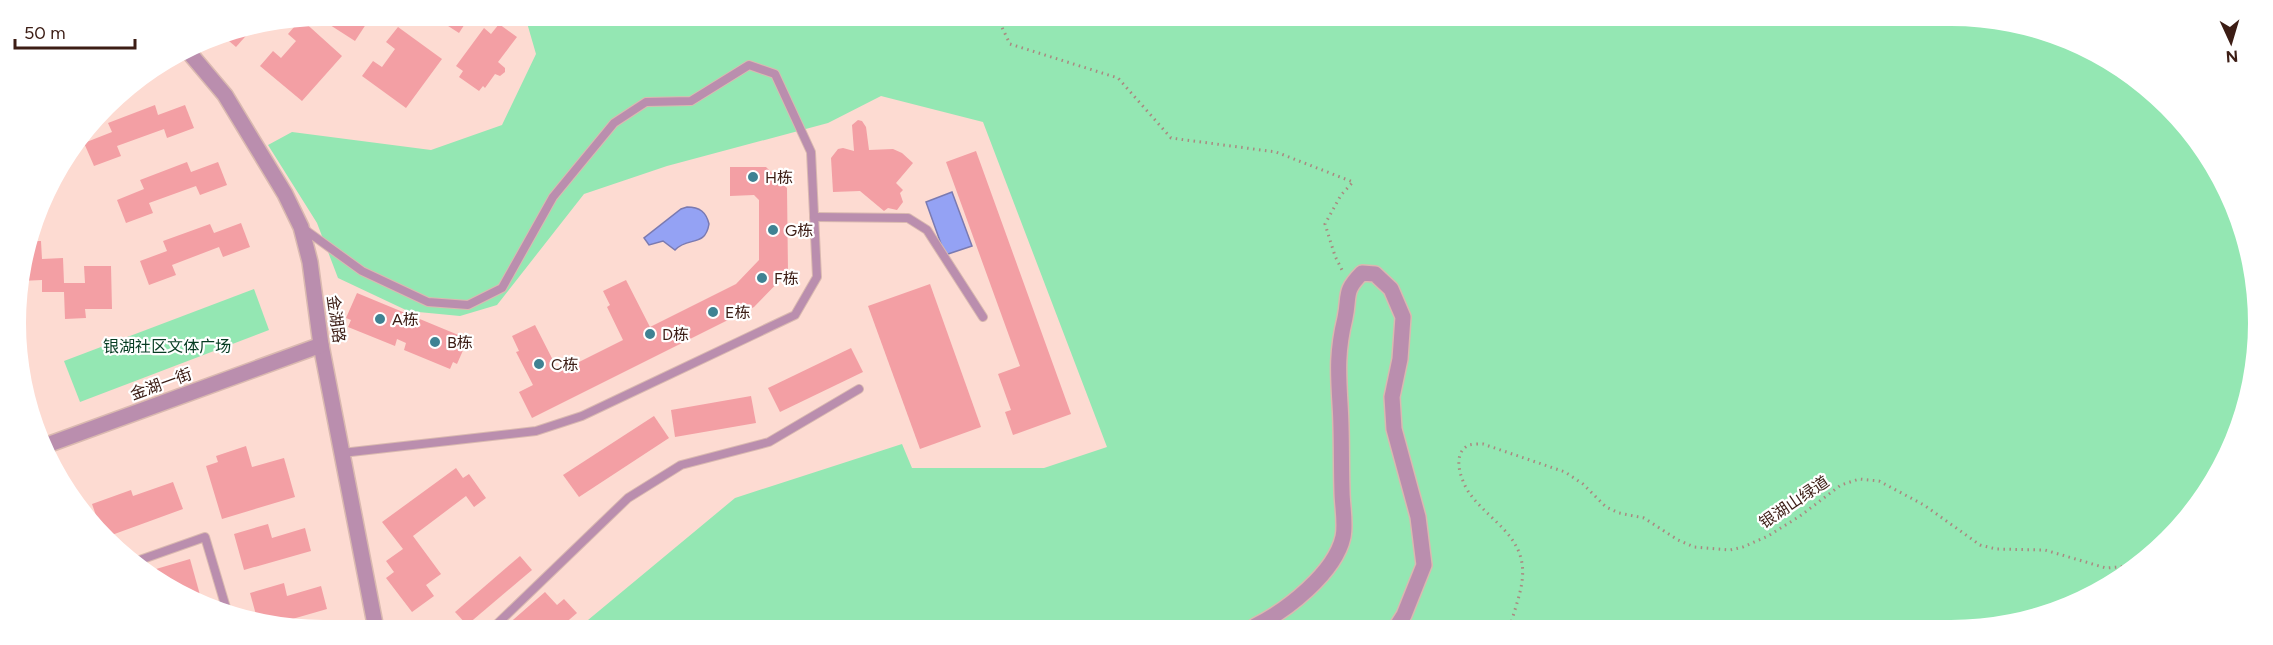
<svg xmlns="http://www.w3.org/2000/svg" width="2273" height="645" font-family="Figtree,'Noto Sans SC',sans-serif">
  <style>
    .green { fill: #94e7b3 }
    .water { fill: #94a2f4; stroke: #7a7ab1; stroke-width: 1.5 }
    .building { fill: #f39fa4 }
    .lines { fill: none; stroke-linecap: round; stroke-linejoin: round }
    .service-casing { stroke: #dab9b0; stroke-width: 10 }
    .minor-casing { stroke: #dab9b0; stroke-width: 18 }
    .path { stroke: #a98980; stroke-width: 3; stroke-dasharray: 1.5 4.5; stroke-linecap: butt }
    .service { stroke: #ba8eae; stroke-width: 8 }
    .minor { stroke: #ba8eae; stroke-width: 15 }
    .poi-dot { fill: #3f8293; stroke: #fff; stroke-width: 2 }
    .labels { text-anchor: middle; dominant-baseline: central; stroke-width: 4.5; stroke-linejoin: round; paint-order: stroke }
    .poi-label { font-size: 16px; fill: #3c1d15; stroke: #fff; text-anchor: start }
    .street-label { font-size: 16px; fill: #3c1d15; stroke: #fff }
    .park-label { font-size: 16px; fill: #063c22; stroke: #fff }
  </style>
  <rect width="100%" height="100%" fill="#fddbd2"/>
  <g class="green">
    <polygon points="525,16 2010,21 2121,67 2206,151 2252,262 2252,382 2226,459 2168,540 2086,598 1990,627 582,625 735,498 902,444 912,468 1044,468 1107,447 983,122 881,96 828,123 667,166 584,194 497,305 460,316 408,311 338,278 317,223 268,145 292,132 431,150 502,125 536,54"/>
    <polygon points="254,289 269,330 80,402 64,361"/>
  </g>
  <g class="water">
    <polygon points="952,192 972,246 945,255 926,202"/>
    <path d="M687 207C700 207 706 212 709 224 705 248 688 236 675 250L663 241 649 245 644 238 681 209Z"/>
  </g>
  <g class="building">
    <polygon points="322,15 372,15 355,41 316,16"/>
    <polygon points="431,15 463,15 470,16 459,33"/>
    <polygon points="301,19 342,56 302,101 260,66 273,51 281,58 296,41 288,34"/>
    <polygon points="499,24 517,37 498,62 505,68 505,72 500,76 495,74 485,88 483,86 479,91 459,77 463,71 456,66 484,28 491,34"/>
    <polygon points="398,27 442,59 406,108 362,76 373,61 382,67 395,49 386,42"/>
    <polygon points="252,29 236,47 222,35"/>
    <polygon points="155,105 158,115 185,105 194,128 167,138 164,129 117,146 121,156 94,166 84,143 112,132 108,123"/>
    <polygon points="858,120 862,121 866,127 869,150 893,149 902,153 913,163 896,183 903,190 900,193 903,202 897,210 888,208 884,211 860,191 833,192 831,158 838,149 843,148 854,151 852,125"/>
    <polygon points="976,151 1071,414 1013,435 1005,412 1011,410 998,374 1020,366 946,162"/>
    <polygon points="187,162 191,172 218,162 227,185 200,195 196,186 149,203 153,213 126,223 117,200 144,189 140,180"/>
    <polygon points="730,167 766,167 787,188 788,272 754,307 532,418 519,392 533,385 516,352 519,351 512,336 535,325 559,372 623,340 607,307 610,305 603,291 626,280 650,327 736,284 759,260 759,200 754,195 730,196"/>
    <polygon points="241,223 250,247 223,257 219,247 172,265 176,275 149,285 140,261 167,251 163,241 210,224 214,233"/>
    <polygon points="32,241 41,241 42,259 63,258 64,283 85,283 84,266 111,266 112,309 85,309 86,318 65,319 64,292 42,292 42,280 21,281"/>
    <polygon points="930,284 981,427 920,449 868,306"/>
    <polygon points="357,293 468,339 457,364 453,362 450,369 404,350 406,343 397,339 395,346 348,327 351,320 346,318"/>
    <polygon points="851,348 863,372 780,412 768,388"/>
    <polygon points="751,396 756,423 675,437 671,410"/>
    <polygon points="654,416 669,438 579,497 563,475"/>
    <polygon points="246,446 252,467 284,458 295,497 222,519 206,466 218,462 216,456"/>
    <polygon points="456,468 463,478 469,474 486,498 474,507 466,496 413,536 441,574 426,585 434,596 412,612 386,578 394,572 386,561 403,549 382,522"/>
    <polygon points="173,482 183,509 109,536 101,530 92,504 131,490 133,496"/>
    <polygon points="268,524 272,538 305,528 311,551 244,570 234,534"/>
    <polygon points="520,556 532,570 467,625 455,612"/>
    <polygon points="190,559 200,595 192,597 168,589 159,581 156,569"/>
    <polygon points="284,583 287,596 321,586 327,609 275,624 258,622 250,593"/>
    <polygon points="545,592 557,605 564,599 577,613 563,625 507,625"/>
  </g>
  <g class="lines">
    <g class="service-casing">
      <g id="service">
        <polyline points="814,217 908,218 927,230 983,317"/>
        <polyline points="304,229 362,271 428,302 468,305 502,288 553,197 614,123 646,102 691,101 749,65 775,74 811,152 817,277 795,315 582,416 536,431 342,453"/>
        <polyline points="137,561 205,537 227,611"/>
        <polyline points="496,625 628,498 681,465 769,442 859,389"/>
      </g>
    </g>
    <g class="minor-casing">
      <g id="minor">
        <polyline points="187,50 225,95 285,194 301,227 310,262 321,345 375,624"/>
        <polyline points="47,445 321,345"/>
        <path d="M1255 626C1286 611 1335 573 1343 537 1346 523 1342 505 1342 491 1341 462 1342 433 1340 404 1338 371 1337 351 1345 318 1350 295 1343 292 1362 273L1375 274 1391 289 1403 317 1400 359 1392 397 1394 429 1418 517 1424 565 1404 615 1397 626"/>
      </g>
    </g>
    <g class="path">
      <polyline points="997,17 1010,44 1118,78 1171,138 1276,152 1353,182 1341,195 1325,224 1335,256 1343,272"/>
      <path d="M1510 627C1516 603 1528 579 1520 555 1512 530 1485 515 1470 494 1462 483 1450 454 1469 445 1473 444 1479 444 1483 444L1565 472 1583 484 1606 507 1619 513 1644 518 1678 540 1694 547 1730 550 1743 547 1768 536 1800 516 1841 485 1859 479 1879 481 1924 505 1980 545 1996 549 2045 550 2106 568 2131 566"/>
    </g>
    <use href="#service" class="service"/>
    <use href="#minor" class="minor"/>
  </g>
  <g class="poi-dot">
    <circle cx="753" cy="177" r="6"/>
    <circle cx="773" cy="230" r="6"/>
    <circle cx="762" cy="278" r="6"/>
    <circle cx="713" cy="312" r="6"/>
    <circle cx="380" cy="319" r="6"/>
    <circle cx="650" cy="334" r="6"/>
    <circle cx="435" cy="342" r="6"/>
    <circle cx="539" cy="364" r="6"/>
  </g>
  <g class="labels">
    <g class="poi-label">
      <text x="765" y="177">H栋</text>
      <text x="785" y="230">G栋</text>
      <text x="774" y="278">F栋</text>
      <text x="725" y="312">E栋</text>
      <text x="392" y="319">A栋</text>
      <text x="662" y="334">D栋</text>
      <text x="447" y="342">B栋</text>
      <text x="551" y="364">C栋</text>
    </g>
    <g class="street-label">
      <text transform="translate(336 319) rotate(82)">金湖路</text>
      <text transform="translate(161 384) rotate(-20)">金湖一街</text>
      <text transform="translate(1794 502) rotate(-34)">银湖山绿道</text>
    </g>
    <g class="park-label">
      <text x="167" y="346">银湖社区文体广场</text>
    </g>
  </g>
  <path d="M0 0H2273V645H0ZM323 26H1951A297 297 0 0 1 2248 323V323A297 297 0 0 1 1951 620H323A297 297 0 0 1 26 323V323A297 297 0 0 1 323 26Z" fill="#fff" fill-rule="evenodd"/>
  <g transform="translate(2231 42) rotate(176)" stroke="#ffffff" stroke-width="4.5" paint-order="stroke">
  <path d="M0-4.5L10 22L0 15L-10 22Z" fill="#3c1d15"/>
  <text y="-9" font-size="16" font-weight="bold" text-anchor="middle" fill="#3c1d15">N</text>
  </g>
  <path d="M15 39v9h120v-9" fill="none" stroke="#3c1d15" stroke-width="3"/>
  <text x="24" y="39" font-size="18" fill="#3c1d15" stroke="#ffffff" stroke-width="4.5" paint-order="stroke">50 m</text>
</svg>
